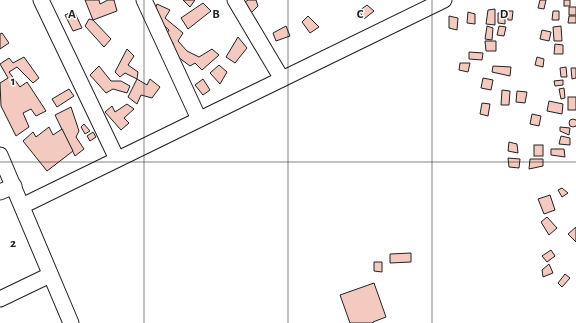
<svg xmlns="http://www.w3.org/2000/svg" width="576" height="323" font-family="'Alegreya Sans',sans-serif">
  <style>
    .building { fill: #f3c9c0; stroke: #222 }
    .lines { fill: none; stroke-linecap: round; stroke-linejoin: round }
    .minor-casing { stroke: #222; stroke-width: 17 }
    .minor { stroke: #fff; stroke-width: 15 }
    .grid { fill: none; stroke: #222; stroke-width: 1; stroke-opacity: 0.55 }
    .grid-label { font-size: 13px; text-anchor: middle; font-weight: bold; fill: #222; stroke: #fff; stroke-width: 3; stroke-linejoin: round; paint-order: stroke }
  </style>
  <rect width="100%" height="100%" fill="#fff"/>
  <g class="building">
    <polygon points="85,0 99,0 100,4 108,0 114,0 117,11 93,20"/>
    <polygon points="183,0 195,0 190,7"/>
    <polygon points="248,0 256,0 258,6 251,13 244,3"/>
    <polygon points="540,0 546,0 544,9 538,8"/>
    <rect x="564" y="0" width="6" height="6"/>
    <polygon points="203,3 211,11 188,29 181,18"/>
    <polygon points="157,4 170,10 165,18 183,33 178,41 187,51 199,57 212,49 219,55 202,70 195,63 190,66 174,54 173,43 166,35 169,30 159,21 154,11"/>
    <polygon points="367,5 374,11 364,19 359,11"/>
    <rect x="569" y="7" width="7" height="8"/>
    <polygon points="495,9 495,25 486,24 488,10"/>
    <polygon points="74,11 82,28 73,31 65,15"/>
    <polygon points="507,11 513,11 512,20 508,20"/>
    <polygon points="553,11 559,11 559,20 552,20"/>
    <polygon points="468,12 475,14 475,24 467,23"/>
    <polygon points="498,13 505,13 505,24 498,23"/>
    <polygon points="308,16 319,27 310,33 302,22"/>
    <polygon points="449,16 458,18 457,30 449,28"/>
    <polygon points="569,16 576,16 576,23 568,23"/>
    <polygon points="89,19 93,20 111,39 104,47 85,26"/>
    <polygon points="286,26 290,36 276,41 273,33"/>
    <polygon points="487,26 493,28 492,40 485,39"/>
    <polygon points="499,26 506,27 504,36 497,35"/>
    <polygon points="561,26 562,41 554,41 553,27"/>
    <polygon points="542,30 551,32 549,41 540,39"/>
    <polygon points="2,33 9,43 0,49 0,34"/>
    <polygon points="238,37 247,48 235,63 226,57"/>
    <polygon points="485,41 496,41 496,51 486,51"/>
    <polygon points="555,44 563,45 563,54 554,54"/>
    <polygon points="127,49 134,56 128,65 138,72 137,79 125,73 120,77 115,72"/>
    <polygon points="469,52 483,53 482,60 469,59"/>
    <polygon points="24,57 39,78 33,83 17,67 9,72 20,87 27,82 46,111 36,116 31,109 23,113 29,127 16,136 1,106 0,83 8,78 0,64 9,58 13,63"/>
    <polygon points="537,57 544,59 543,67 535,65"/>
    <polygon points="460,63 470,63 468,72 459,70"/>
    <polygon points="219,65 227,72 220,84 210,73"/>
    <polygon points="99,66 111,81 121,81 130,86 127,93 113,89 106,93 90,75"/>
    <polygon points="493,66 511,67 510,76 492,72"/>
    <polygon points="566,67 567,77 561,77 560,68"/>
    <polygon points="571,68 576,68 576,78 572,79"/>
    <polygon points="483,78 493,80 491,90 481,88"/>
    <polygon points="137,79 147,85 150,79 160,87 152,98 141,95 137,104 128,97"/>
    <polygon points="203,79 210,90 203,95 195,85"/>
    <polygon points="563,80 563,85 555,86 554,81"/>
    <polygon points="564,88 565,98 561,99 559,89"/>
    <polygon points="69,89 74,96 57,107 52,99"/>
    <polygon points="502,90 510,91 509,105 501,105"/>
    <polygon points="517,91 527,92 525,103 516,102"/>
    <rect x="568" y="97" width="8" height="13"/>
    <polygon points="549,101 563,104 562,114 547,111"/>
    <polygon points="482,103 490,104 488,116 480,114"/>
    <polygon points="127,104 134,109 124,118 129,123 121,130 105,112 112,106 115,112"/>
    <polygon points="71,107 79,131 76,137 84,149 75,156 55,115"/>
    <polygon points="532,114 541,116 539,126 530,124"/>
    <circle cx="573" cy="123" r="4"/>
    <polygon points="84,124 90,131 85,134 81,127"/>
    <polygon points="49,127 53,135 62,129 73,151 47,171 23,141 33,132 36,137"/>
    <polygon points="560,127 570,128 569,135 560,131"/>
    <polygon points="93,132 96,137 90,141 87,136"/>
    <polygon points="561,136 570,138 570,145 559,144"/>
    <polygon points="509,142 517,144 518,153 508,151"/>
    <rect x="534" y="145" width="9" height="11"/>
    <polygon points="551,149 564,149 565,157 551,155"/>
    <polygon points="508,158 520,159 519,168 509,167"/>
    <polygon points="530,159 543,159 543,166 529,169"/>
    <polygon points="562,188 568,193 562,197 558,190"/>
    <polygon points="550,195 555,210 544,214 538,199"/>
    <polygon points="547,217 557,228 549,235 541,222"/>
    <polygon points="576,227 576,242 568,234"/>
    <polygon points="551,250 555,256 547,262 542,256"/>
    <polygon points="411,253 411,262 390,263 390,254"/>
    <polygon points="374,262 382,262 382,272 374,271"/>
    <polygon points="549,264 553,273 543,277 542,270"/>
    <polygon points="565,274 570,278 562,287 558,283"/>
    <polygon points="374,283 386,317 373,322 373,323 350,323 340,295"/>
  </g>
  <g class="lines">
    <g class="minor-casing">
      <g id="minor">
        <polyline points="41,0 117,159"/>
        <polyline points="144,0 199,119"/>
        <polyline points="235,0 282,79"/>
        <polyline points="0,155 71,323"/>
        <polyline points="0,192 14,186"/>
        <polyline points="22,206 444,0"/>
        <polyline points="0,299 50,275"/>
      </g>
    </g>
    <use href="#minor" class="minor"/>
  </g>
  <path class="grid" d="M144 0V323M288 0V323M432 0V323M0 162H576"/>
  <g class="grid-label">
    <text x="72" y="18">A</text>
    <text x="216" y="18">B</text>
    <text x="360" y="18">C</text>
    <text x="504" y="18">D</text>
    <text x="13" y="85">1</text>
    <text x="13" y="247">2</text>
  </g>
</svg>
